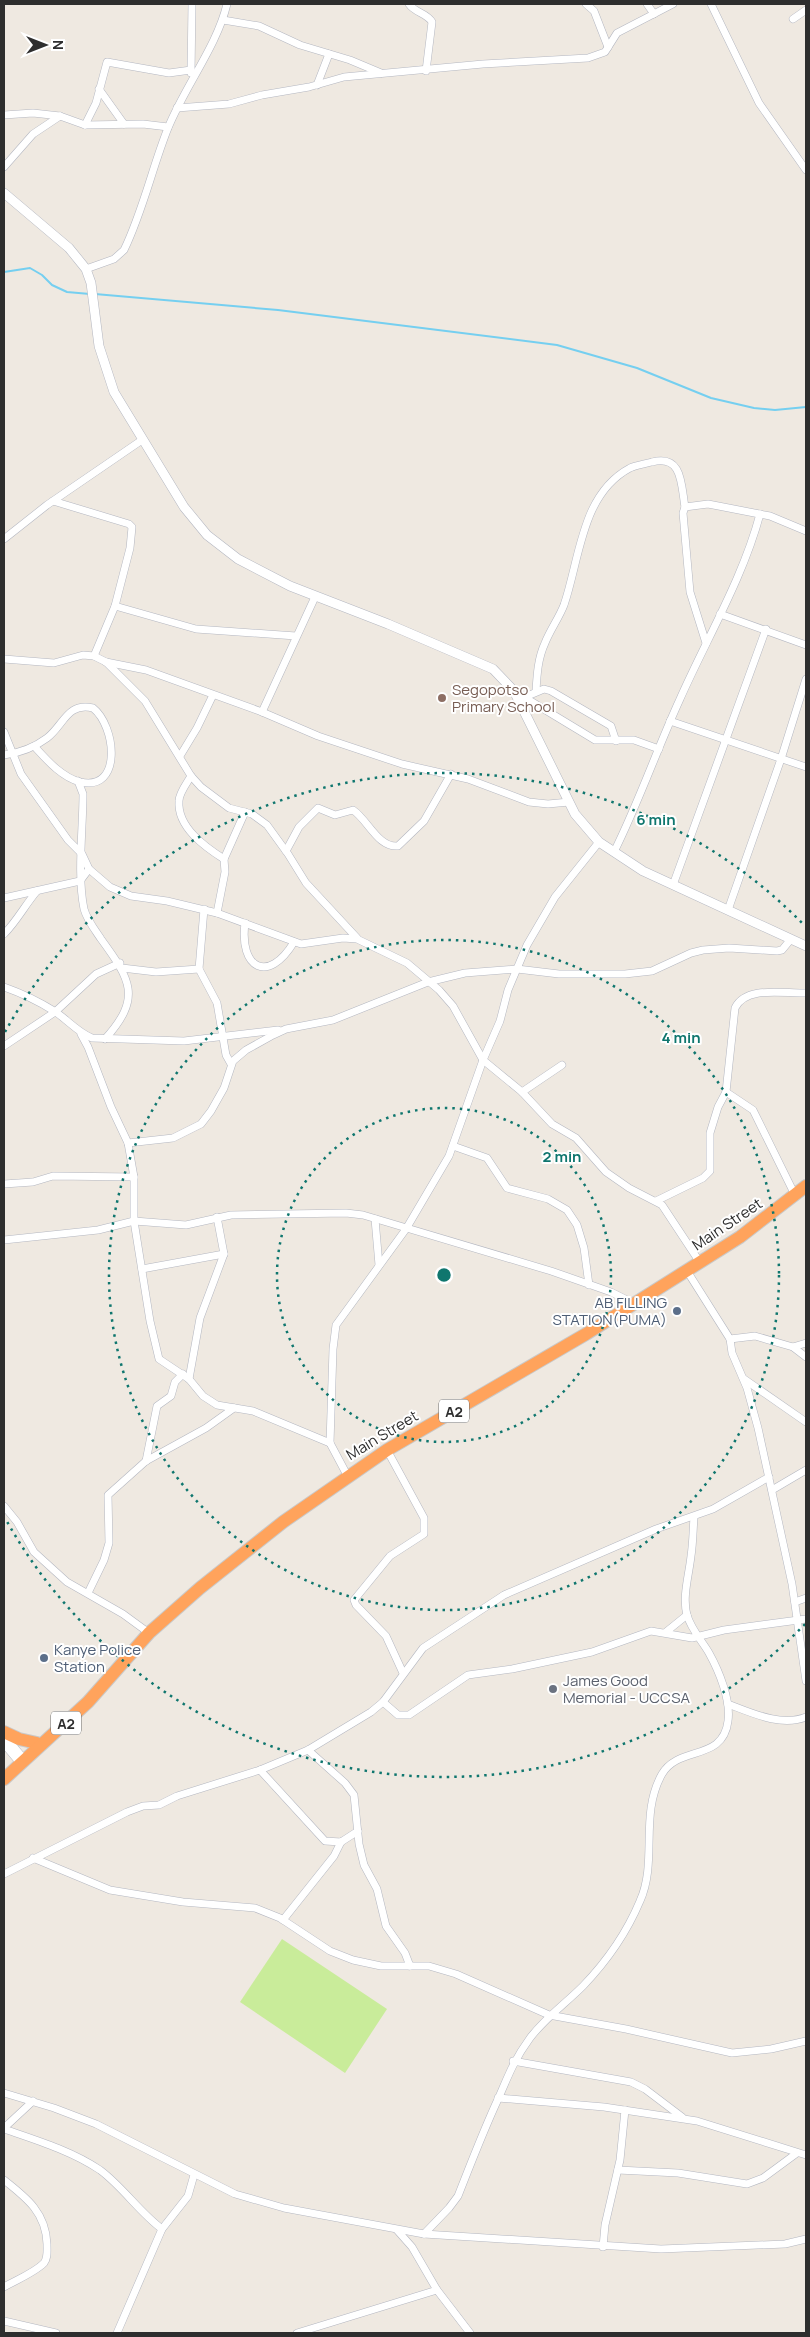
<svg xmlns="http://www.w3.org/2000/svg" width="810" height="2337" font-family="Manrope,sans-serif">
  <style>
    .pitch { fill: #c9ec9a }
    .lines { fill: none; stroke-linecap: round; stroke-linejoin: round }
    .stream { stroke: #75cff0; stroke-width: 2 }
    .street-casing { stroke: #b4b7c1; stroke-width: 8 }
    .secondary-casing { stroke: #b4b7c1; stroke-width: 10 }
    .highway-casing { stroke: #c9c9c9; stroke-width: 14 }
    .street { stroke: #fff; stroke-width: 7 }
    .secondary { stroke: #fff; stroke-width: 9 }
    .highway { stroke: #ffa35c; stroke-width: 12 }
    .ring { fill: none; stroke: #0f766e; stroke-width: 2.5; stroke-dasharray: 2.5 5 }
    .education-dot { fill: #8d6e63; stroke: #fff; stroke-width: 2 }
    .service-dot { fill: #5c6f8a; stroke: #fff; stroke-width: 2 }
    .worship-dot { fill: #6b7280; stroke: #fff; stroke-width: 2 }
    .labels { text-anchor: middle; dominant-baseline: central; stroke-width: 4; stroke-linejoin: round; paint-order: stroke }
    .shield { fill: #fff; stroke: #6d6d6d; stroke-width: 1 }
    .shield-label { font-size: 14px; font-weight: bold; fill: #2e2e2e }
    .education-label { font-size: 15px; fill: #785e54; stroke: #fff; text-anchor: start }
    .street-label { font-size: 15px; fill: #2e2e2e; stroke: #fff }
    .service-label { font-size: 15px; fill: #4e5e75; stroke: #fff; text-anchor: end }
    .worship-label { font-size: 15px; fill: #5b616d; stroke: #fff; text-anchor: start }
    .centre { fill: #0f766e; stroke: #fff; stroke-width: 2.5 }
    .ring-label { font-size: 15px; text-anchor: middle; font-weight: bold; fill: #0f766e; stroke: #fff; stroke-width: 4; stroke-linejoin: round; paint-order: stroke }
  </style>
  <rect width="100%" height="100%" fill="#efe9e1"/>
  <polygon class="pitch" points="282,1939 387,2009 345,2073 240,2002"/>
  <g class="lines">
    <g class="stream">
      <polyline points="4,272 30,268 42,275 52,285 67,292 90,294"/>
      <polyline points="95,294 278,310 557,345 637,368 711,398 754,408 775,410 806,407"/>
    </g>
    <g class="street-casing">
      <g id="street">
        <path d="M409 4C415 13 427 13 432 22L426 71"/>
        <polyline points="586,4 594,11 608,47"/>
        <polyline points="647,4 654,14"/>
        <polyline points="711,4 759,103 806,170"/>
        <polyline points="793,19 806,10"/>
        <polyline points="223,20 259,26 300,45 350,60 381,73"/>
        <polyline points="191,73 192,4"/>
        <polyline points="317,85 329,54"/>
        <polyline points="99,89 124,124"/>
        <polyline points="177,108 229,104 262,95 309,87 344,77 483,64 588,58 605,52 617,33 673,4"/>
        <polyline points="4,115 33,113 60,116 85,125 143,124 168,127"/>
        <polyline points="85,125 96,103 107,62 169,73 191,70"/>
        <polyline points="4,167 33,134 60,116"/>
        <path d="M86 269 114 259 124 250C143 211 152 168 168 128 185 86 217 46 227 4"/>
        <polyline points="53,501 129,524 132,527 130,548 115,606 94,656"/>
        <polyline points="4,539 47,505 142,440"/>
        <polyline points="115,606 196,629 296,636"/>
        <polyline points="720,614 806,645"/>
        <polyline points="706,643 690,592 683,513 685,507 708,504 770,516 806,531"/>
        <polyline points="4,659 54,663 83,655 94,656 106,662 145,701 191,776 201,787 229,808 252,814 267,825 288,854 306,883 357,938"/>
        <polyline points="106,662 146,670 262,712 318,736 402,764 468,779 529,802 548,804 569,802"/>
        <polyline points="514,691 595,740 634,740 659,749"/>
        <path d="M536 691C537 674 538 658 545 643 550 630 559 618 564 605 580 559 581 494 630 468 636 465 645 464 652 462 683 454 681 485 685 507"/>
        <polyline points="525,697 544,689 551,691 611,726 616,741"/>
        <polyline points="262,712 315,597"/>
        <polyline points="670,721 806,767"/>
        <polyline points="4,732 21,774 68,840 82,854 89,869 110,887 131,896 167,901 217,913 301,944 343,938 357,939 407,963 439,990 453,1006 483,1060 522,1092 552,1124 576,1138 606,1172 629,1188 662,1205 699,1261"/>
        <path d="M4 755C19 753 35 747 47 738 64 725 67 702 93 708 116 726 123 792 80 782 61 777 46 759 34 746"/>
        <polyline points="180,756 197,728 213,695"/>
        <path d="M191 776C187 783 179 793 179 801 177 827 205 847 224 859"/>
        <path d="M78 781 83 794C83 829 77 875 84 909 87 920 95 930 101 939 131 980 142 998 105 1039"/>
        <path d="M286 851 299 827 318 808 335 815 353 810C368 820 378 848 398 846L424 821 451 774"/>
        <path d="M614 852C639 802 657 749 680 699 707 638 743 578 760 514"/>
        <polyline points="673,885 766,629"/>
        <polyline points="4,898 80,881 89,869"/>
        <polyline points="728,910 781,759 806,679"/>
        <polyline points="217,913 225,872 224,859 245,812"/>
        <path d="M245 923C239 968 268 985 294 942"/>
        <path d="M4 934C17 921 25 905 37 891"/>
        <polyline points="122,968 156,972 199,969 204,909"/>
        <polyline points="199,969 217,1003 226,1055 231,1064"/>
        <path d="M4 987C21 993 38 1001 54 1011 68 1020 77 1032 92 1038L184 1041 278 1030"/>
        <polyline points="81,1034 88,1047 111,1107 128,1143 134,1177 134,1221 150,1321 159,1359 189,1379 203,1396 217,1405 253,1411 330,1443"/>
        <polyline points="4,1046 55,1012 96,974 120,963"/>
        <polyline points="522,1092 562,1065"/>
        <polyline points="726,1092 753,1110 795,1195"/>
        <polyline points="128,1143 173,1138 201,1124 211,1111 224,1088 233,1061 246,1050 273,1035 286,1029 333,1020 428,982 465,973 517,969 559,974 625,974 652,971 691,953 703,950 729,948 777,951 782,950 791,939"/>
        <polyline points="453,1146 487,1158 507,1188 548,1199 567,1210 577,1225 584,1248 589,1285"/>
        <polyline points="4,1184 33,1182 53,1176 134,1177"/>
        <path d="M656 1201 703 1178 710 1171V1133L718 1107 726 1092 735 1008C746 985 785 994 806 993"/>
        <polyline points="375,1219 379,1265"/>
        <polyline points="4,1240 98,1230 134,1221 186,1225 231,1215 346,1213 363,1215 551,1271 611,1292 635,1304"/>
        <polyline points="142,1269 224,1254"/>
        <polyline points="687,1271 730,1339 732,1353 747,1388 758,1428 792,1584 806,1681"/>
        <polyline points="730,1339 755,1336 793,1347 806,1343"/>
        <polyline points="793,1347 806,1357"/>
        <polyline points="189,1379 200,1318 224,1254 217,1217"/>
        <polyline points="744,1379 806,1422"/>
        <polyline points="387,1450 424,1518 424,1534 390,1556 354,1600 356,1605 386,1636 403,1673"/>
        <polyline points="146,1461 157,1406 171,1396 175,1382 183,1374"/>
        <polyline points="347,1475 330,1443 333,1349 336,1325 406,1229 449,1156 483,1060 500,1021 508,990 527,945 555,897 599,842"/>
        <polyline points="772,1490 806,1470"/>
        <polyline points="4,1506 17,1522 34,1552 67,1582 123,1614 149,1633"/>
        <polyline points="88,1593 104,1560 109,1543 108,1495 146,1461 206,1428 234,1408"/>
        <polyline points="795,1602 806,1598"/>
        <polyline points="666,1632 687,1615"/>
        <polyline points="383,1702 398,1715 409,1715 468,1675 512,1669 592,1652 651,1631 692,1638 724,1630 806,1619"/>
        <path d="M728 1704C752 1713 781 1727 806 1717"/>
        <polyline points="4,1735 25,1760"/>
        <polyline points="4,1744 19,1762"/>
        <polyline points="308,1750 345,1783 354,1795 359,1844 364,1865 377,1889 386,1926 405,1953 410,1966"/>
        <polyline points="260,1770 325,1841 341,1842 358,1831"/>
        <polyline points="33,1858 110,1890 183,1902 255,1908 280,1918 330,1951 353,1960 381,1966 429,1966 456,1974 549,2015 626,2029 732,2053 771,2049 806,2041"/>
        <polyline points="4,1874 127,1812 143,1806 159,1805 177,1796 260,1770 308,1750 371,1712 383,1702 423,1648 504,1595 656,1529 713,1509 769,1477"/>
        <polyline points="283,1920 334,1856 341,1842"/>
        <polyline points="513,2061 631,2082 645,2089 682,2117"/>
        <polyline points="4,2093 54,2108 96,2124 235,2194 284,2208 424,2234 661,2249 785,2244 806,2239"/>
        <polyline points="498,2098 604,2107 697,2121 806,2155"/>
        <polyline points="4,2128 33,2101"/>
        <path d="M4 2129C36 2140 72 2151 100 2170 123 2187 139 2212 162 2229"/>
        <polyline points="618,2170 678,2173 747,2184 763,2178 797,2153"/>
        <path d="M4 2180C27 2198 46 2213 47 2244 47 2251 48 2258 44 2263 34 2273 16 2280 4 2287"/>
        <polyline points="397,2230 412,2247 437,2290 470,2333"/>
        <path d="M424 2234 449 2208 458 2196C471 2163 484 2129 499 2097 509 2074 514 2060 530 2038 545 2018 565 2004 583 1986 606 1962 627 1932 640 1901 658 1861 639 1815 662 1774 679 1745 723 1762 728 1721 731 1700 719 1671 709 1653 702 1641 691 1629 687 1615 682 1597 689 1575 691 1556 693 1543 693 1530 694 1517"/>
        <polyline points="603,2247 605,2225 620,2160 625,2110"/>
        <polyline points="4,2321 56,2333"/>
        <polyline points="117,2333 162,2229 188,2196 194,2175"/>
        <polyline points="297,2333 437,2290"/>
      </g>
    </g>
    <g class="secondary-casing">
      <polyline id="secondary" points="4,193 69,248 86,269 91,283 99,346 114,392 184,507 207,535 238,559 290,586 388,624 493,669 514,691 575,814 599,842 643,871 806,946"/>
    </g>
    <g class="highway-casing">
      <g id="highway">
        <polyline points="4,1732 19,1739 37,1743"/>
        <polyline points="4,1779 88,1702 149,1633 200,1588 283,1522 387,1450 586,1334 740,1237 806,1186"/>
      </g>
    </g>
    <use href="#street" class="street"/>
    <use href="#secondary" class="secondary"/>
    <use href="#highway" class="highway"/>
  </g>
  <g class="ring">
    <circle cx="444" cy="1275" r="167"/>
    <circle cx="444" cy="1275" r="335"/>
    <path d="M805 1624A502 502 0 0 1 5 1518M5 1032A502 502 0 0 1 805 926"/>
  </g>
  <circle class="education-dot" cx="442" cy="698" r="5"/>
  <g class="service-dot">
    <circle cx="677" cy="1311" r="5"/>
    <circle cx="44" cy="1658" r="5"/>
  </g>
  <circle class="worship-dot" cx="553" cy="1689" r="5"/>
  <g class="labels">
    <g class="shield">
      <rect x="439" y="1399.5" width="30" height="23" rx="4"/>
      <rect x="51" y="1711.5" width="30" height="23" rx="4"/>
    </g>
    <g class="shield-label">
      <text x="454" y="1411">A2</text>
      <text x="66" y="1723">A2</text>
    </g>
    <g class="education-label">
      <text x="452" y="689">Segopotso<tspan x="452" dy="17">Primary School</tspan></text>
    </g>
    <g class="street-label">
      <text transform="translate(727 1224) rotate(-34)">Main Street</text>
      <text transform="translate(382 1435) rotate(-31)">Main Street</text>
    </g>
    <g class="service-label">
      <text x="667" y="1302">AB FILLING<tspan x="667" dy="17">STATION(PUMA)</tspan></text>
      <text x="54" y="1649" text-anchor="start">Kanye Police<tspan x="54" dy="17">Station</tspan></text>
    </g>
    <g class="worship-label">
      <text x="563" y="1680">James Good<tspan x="563" dy="17">Memorial - UCCSA</tspan></text>
    </g>
  </g>
  <circle cx="444" cy="1275" r="8" class="centre"/>
  <g class="ring-label">
    <text x="656" y="825">6 min</text>
    <text x="681" y="1043">4 min</text>
    <text x="562" y="1162">2 min</text>
  </g>
  <rect width="810" height="2337" fill="none" stroke="#2e2e2e" stroke-width="10"/>
  <g transform="translate(45 45) rotate(90)" stroke="#ffffff" stroke-width="4" paint-order="stroke">
  <path d="M0-4L9 19L0 12L-9 19Z" fill="#2e2e2e"/>
  <text y="-8" font-size="14" font-weight="bold" text-anchor="middle" fill="#2e2e2e">N</text>
  </g>
</svg>
